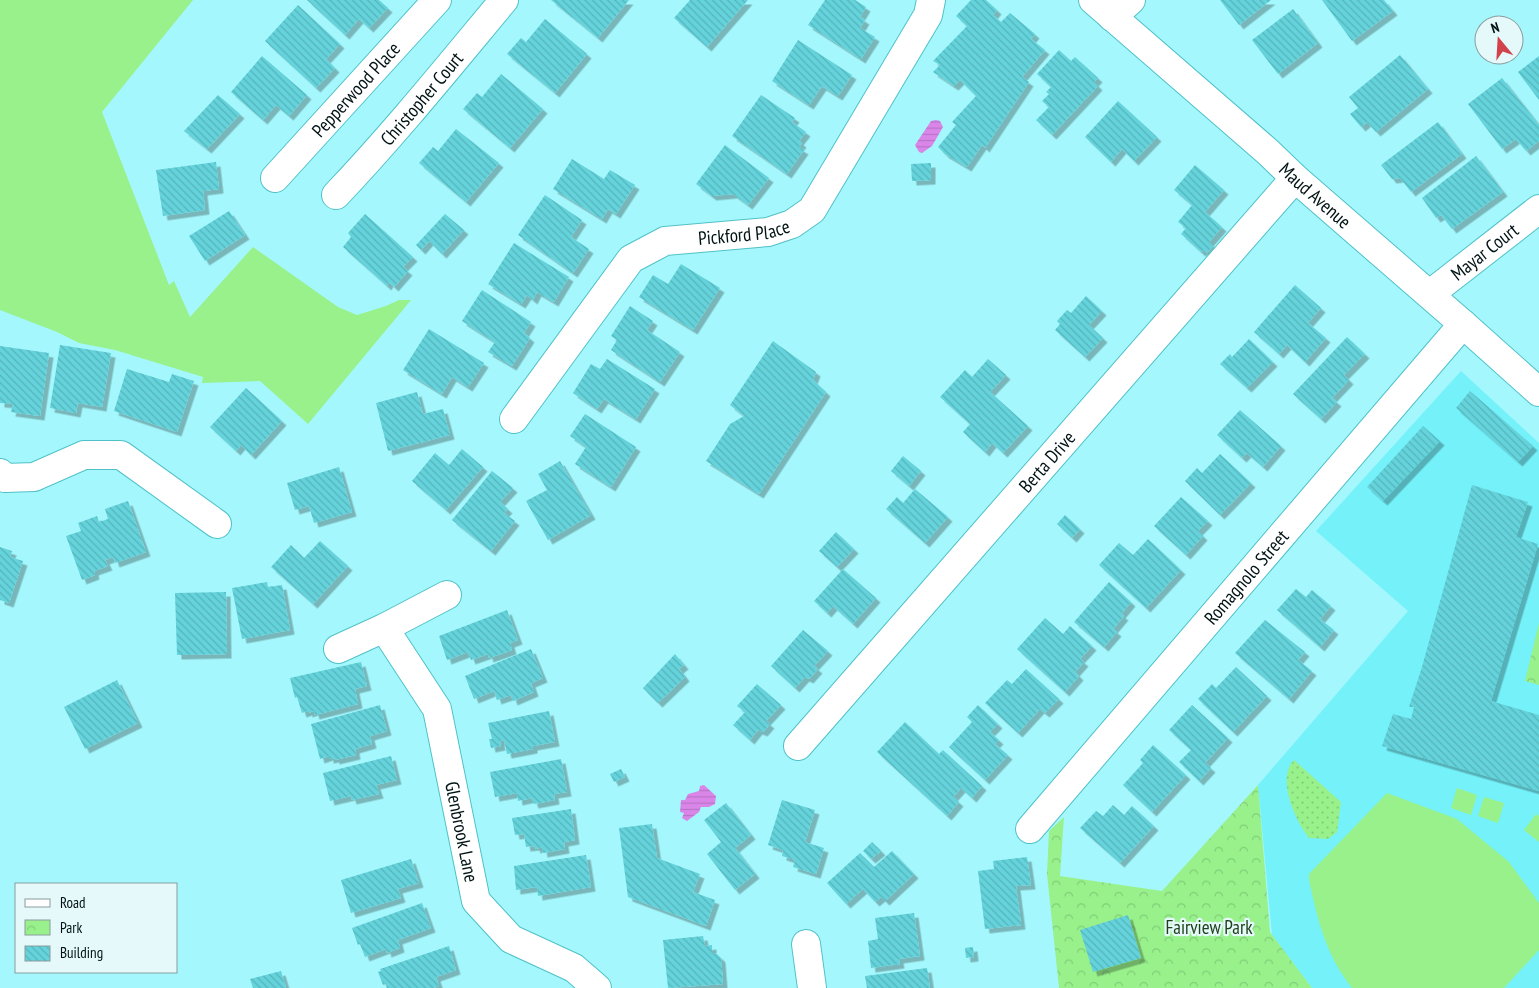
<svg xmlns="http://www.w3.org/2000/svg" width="1539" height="988" font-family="'PT Sans Narrow',sans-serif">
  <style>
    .built { fill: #74f1f9 }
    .grass { fill: #98f18b }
    .park { fill: url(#park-crowns) }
    .garden { fill: url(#garden-dots) }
    .water { fill: url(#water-rules) }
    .building { fill: url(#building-back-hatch); filter: url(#shadow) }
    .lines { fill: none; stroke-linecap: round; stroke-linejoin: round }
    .minor-casing { stroke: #50c1c8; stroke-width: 30 }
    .minor { stroke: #fff; stroke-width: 28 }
    .labels { text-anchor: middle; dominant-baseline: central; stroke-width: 4.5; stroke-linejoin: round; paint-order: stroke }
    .street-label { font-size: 19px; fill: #001214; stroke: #e5f8fa }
    .park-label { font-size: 19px; fill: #1e4119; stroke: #e5f8fa }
  </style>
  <defs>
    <pattern id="park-crowns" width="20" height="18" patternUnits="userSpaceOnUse" patternTransform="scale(1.25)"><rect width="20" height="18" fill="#98f18b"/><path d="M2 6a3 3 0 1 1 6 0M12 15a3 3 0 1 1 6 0" fill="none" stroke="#81ce77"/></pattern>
    <pattern id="garden-dots" width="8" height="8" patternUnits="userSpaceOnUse" patternTransform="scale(1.25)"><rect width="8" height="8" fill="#98f18b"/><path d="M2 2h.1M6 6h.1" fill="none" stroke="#81ce77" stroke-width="1.8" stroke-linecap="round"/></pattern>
    <pattern id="water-rules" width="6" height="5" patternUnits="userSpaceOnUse" patternTransform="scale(1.25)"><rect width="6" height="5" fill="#da86e9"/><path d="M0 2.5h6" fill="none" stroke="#b973c7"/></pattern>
    <pattern id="building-back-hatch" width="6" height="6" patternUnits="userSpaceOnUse" patternTransform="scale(1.25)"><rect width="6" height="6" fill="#65d3db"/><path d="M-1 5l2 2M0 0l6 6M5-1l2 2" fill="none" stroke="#56b4bb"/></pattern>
    <filter id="shadow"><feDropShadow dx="4.5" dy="4.5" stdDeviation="0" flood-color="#0004"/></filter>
  </defs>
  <rect width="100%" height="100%" fill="#a4f8fd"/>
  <polygon class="built" points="1461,371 1539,443 1539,988 1312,988 1272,935 1258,785 1408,611 1316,531"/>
  <g class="grass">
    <polygon points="0,0 193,0 102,112 169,285 174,281 190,317 253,247 338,307 357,315 386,306 399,300 411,300 308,424 260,381 202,383 203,377 115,350 79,343 57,332 0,310"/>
    <polygon points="1457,788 1477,795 1471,815 1451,808"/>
    <path d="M1387 793 1457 819 1509 862 1539 903V950L1504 988H1352C1325 953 1318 921 1309 880V874Z"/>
    <polygon points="1484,797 1504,803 1498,823 1478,816"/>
    <polygon points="1536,814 1539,816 1539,842 1524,830"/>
  </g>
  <g class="park">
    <polygon points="1539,623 1539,685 1525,681"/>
    <polygon points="1258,785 1270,932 1312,988 1059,988 1047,874 1049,831 1064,817 1060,876 1162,891"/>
  </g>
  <path class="garden" d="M1294 760 1341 802 1337 832 1328 839 1309 838C1295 821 1276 778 1294 760Z"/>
  <g class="water">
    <polygon points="936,120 940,121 943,127 932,146 922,153 919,152 915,145 931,121"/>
    <polygon points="704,785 716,796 715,804 709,807 701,807 699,812 687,821 682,818 684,813 680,812 681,800 685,800 688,794 699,791 700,786"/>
  </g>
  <g class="building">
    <polygon points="307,0 379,0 388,8 369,28 359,19 345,35"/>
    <polygon points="551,0 629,0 598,38"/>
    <polygon points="690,0 748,0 707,47 674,18"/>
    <polygon points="825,0 855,0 866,7 860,17 865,20 860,28 875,37 861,59 808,25"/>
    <polygon points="971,0 986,0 997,10 993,15 1001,22 1010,13 1035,34 1031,39 1045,50 1022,77 1029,82 985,148 982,145 967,167 945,154 938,147 956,125 952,122 976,96 960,80 954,86 933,72 940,65 933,61 967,26 956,16"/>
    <polygon points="1220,0 1271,0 1239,25"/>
    <polygon points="1322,0 1384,0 1393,11 1352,41"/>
    <polygon points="298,5 340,44 326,59 335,68 316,88 265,41"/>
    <polygon points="1293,9 1318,43 1278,74 1252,40"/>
    <polygon points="545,19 587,54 555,93 507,54 521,38 526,42"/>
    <polygon points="798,40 852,75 838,96 822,86 809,105 772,81"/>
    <polygon points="1059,50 1071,61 1075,57 1098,78 1094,82 1098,86 1052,135 1036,120 1049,107 1042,101 1049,94 1046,92 1051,87 1037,74"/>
    <polygon points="1400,55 1428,89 1376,132 1367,122 1361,127 1350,114 1358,108 1349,97"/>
    <polygon points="262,56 307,95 289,116 276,105 263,120 231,92"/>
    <polygon points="1539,56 1539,100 1518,72"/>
    <polygon points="501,74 543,109 510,148 463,109 477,93 482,97"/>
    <polygon points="1502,78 1539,125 1539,141 1526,151 1516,139 1502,149 1468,104"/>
    <polygon points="218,95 240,114 207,149 184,131"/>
    <polygon points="761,95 795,118 792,122 806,132 799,141 802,143 799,147 804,150 787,174 732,136"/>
    <polygon points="1118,101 1157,137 1134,161 1122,149 1111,162 1085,137"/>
    <polygon points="1438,122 1462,154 1411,192 1400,178 1392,179 1381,165"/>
    <polygon points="456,129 499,163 466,202 419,163 433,147 438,151"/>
    <polygon points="725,145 769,178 748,205 733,194 712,196 696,184"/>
    <polygon points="1476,156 1503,192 1452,229 1441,215 1436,218 1422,198"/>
    <polygon points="572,159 604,179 610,170 635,185 616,214 608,209 602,219 553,189"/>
    <polygon points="216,162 219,189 203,191 205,210 163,216 156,170"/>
    <polygon points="931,163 931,180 912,181 911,164"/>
    <polygon points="1195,165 1224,190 1205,212 1222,227 1209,242 1213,246 1207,253 1204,250 1201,252 1181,234 1186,228 1178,222 1192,205 1174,190"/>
    <polygon points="545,195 582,220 571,237 589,249 573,273 518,235"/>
    <polygon points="229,211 245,235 205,261 189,236"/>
    <polygon points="365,214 413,257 403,267 408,271 394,287 389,282 387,286 343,247 351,237 348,233"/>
    <polygon points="445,214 464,230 442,254 429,241 421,250 416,245"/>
    <polygon points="514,243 569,277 554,302 537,292 533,300 527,295 521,304 488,284"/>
    <polygon points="681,264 720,288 693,330 639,297 653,275 668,284"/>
    <polygon points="1295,285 1321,308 1308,323 1326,338 1305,362 1287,345 1279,354 1254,332"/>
    <polygon points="482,290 531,322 524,333 530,338 512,366 488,352 495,342 462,321"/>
    <polygon points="1086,296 1102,311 1089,325 1103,338 1085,357 1055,330 1060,324 1057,321 1067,310 1071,313"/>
    <polygon points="630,306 653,321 647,330 680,352 660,382 611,350 617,340 611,336"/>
    <polygon points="429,329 484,363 468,387 452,377 442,394 403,370"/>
    <polygon points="1347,337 1365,354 1344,375 1349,380 1332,398 1337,402 1321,419 1293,394"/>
    <polygon points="1249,339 1273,362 1247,388 1220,364 1230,354 1232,357"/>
    <polygon points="773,341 816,372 813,380 826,392 759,494 706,461 730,424 744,416 730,405"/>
    <polygon points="60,345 111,353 102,407 78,403 76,413 50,408"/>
    <polygon points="0,346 49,353 40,416 11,412 13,404 0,403"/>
    <polygon points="607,359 655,389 636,419 604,399 597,409 573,393 591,364 600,369"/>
    <polygon points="988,359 1006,375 990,392 1028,426 1003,453 992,443 985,452 963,432 970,424 940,397 965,370 972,377"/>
    <polygon points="127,369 169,382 172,374 194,381 177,432 114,411"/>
    <polygon points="246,388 282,421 251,455 241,445 236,451 210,427"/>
    <polygon points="1470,391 1533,446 1518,462 1456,408"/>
    <polygon points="417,392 423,414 443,409 450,435 388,451 376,403"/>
    <polygon points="1240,410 1281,446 1263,467 1247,453 1242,458 1217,435"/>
    <polygon points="585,414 636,447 611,487 575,464 586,447 570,436"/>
    <polygon points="1423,426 1440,441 1383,501 1367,487"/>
    <polygon points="462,449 483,467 446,510 412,481 435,453 449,465"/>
    <polygon points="1220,454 1251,483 1220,515 1185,481 1197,468 1202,473"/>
    <polygon points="903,456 921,471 909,486 891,471"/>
    <polygon points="560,461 591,515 548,540 526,501 547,490 538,474"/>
    <polygon points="339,467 352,512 314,523 309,506 295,510 287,483"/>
    <polygon points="492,471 513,488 500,502 508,509 504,513 515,521 491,551 452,520"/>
    <polygon points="1472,485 1528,502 1516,537 1538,544 1491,701 1539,715 1539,791 1382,746 1393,714 1411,719 1414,707 1409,707 1422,667"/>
    <polygon points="915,489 948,517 925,543 886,509 897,497 903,503"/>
    <polygon points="1181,497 1208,521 1198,531 1203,536 1186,555 1154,526"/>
    <polygon points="128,501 146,552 115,563 113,557 105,560 108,566 94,571 95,575 82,580 66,536 81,531 78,523 97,516 99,522 108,519 105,509"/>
    <polygon points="1065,515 1080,529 1072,538 1057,524"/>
    <polygon points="836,532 854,549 837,567 819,551"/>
    <polygon points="1148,539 1181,570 1146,608 1099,565 1119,543 1133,555"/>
    <polygon points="320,541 348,566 313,604 271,567 291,545 304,558"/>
    <polygon points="0,547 12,551 10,557 23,561 9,603 0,600"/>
    <polygon points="843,569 876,598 853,624 833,606 827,613 814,601"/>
    <polygon points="267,582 268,587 282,585 290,630 242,639 232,588"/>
    <polygon points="1109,582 1131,602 1121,614 1124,616 1113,629 1117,632 1104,647 1074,622"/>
    <polygon points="1296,589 1306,597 1312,590 1331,606 1320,619 1334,630 1320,647 1277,610"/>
    <polygon points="226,592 227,654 177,655 175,593"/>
    <polygon points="507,610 518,640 510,643 512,650 489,658 488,654 471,660 468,652 447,660 439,636"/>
    <polygon points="1045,618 1063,634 1070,626 1092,646 1080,659 1084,662 1075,672 1079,676 1065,692 1017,649"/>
    <polygon points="1265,620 1305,652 1298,660 1312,671 1289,699 1235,653"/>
    <polygon points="803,630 828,651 814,666 818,669 809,679 805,677 795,688 771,666"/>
    <polygon points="531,649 543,678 531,683 534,692 513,701 511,695 497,700 494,691 474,699 465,676"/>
    <polygon points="675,654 684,665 679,669 685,677 658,703 643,688"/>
    <polygon points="361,662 367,686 355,689 358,704 315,715 314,711 308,713 308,711 302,713 297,697 295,698 290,678"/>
    <polygon points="1236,667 1267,696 1233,732 1198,699 1212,684 1216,688"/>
    <polygon points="1026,669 1059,699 1045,713 1040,709 1018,733 985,703 1007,680 1012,684"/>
    <polygon points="117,680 138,723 85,749 64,707"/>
    <polygon points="757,684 781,705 766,721 770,724 763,732 758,730 750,740 733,725 745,712 737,706"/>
    <polygon points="380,705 387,731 370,736 372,744 355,749 356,755 335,760 335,758 329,759 329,756 320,759 311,724"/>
    <polygon points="978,705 998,724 990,732 999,740 995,744 1008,755 985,780 949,747 972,722 967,717"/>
    <polygon points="1192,705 1228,738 1205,763 1211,768 1199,781 1179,762 1191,750 1169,730"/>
    <polygon points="549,711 555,742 533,746 533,749 507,754 504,740 500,741 501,746 491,748 489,739 492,739 488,723"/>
    <polygon points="905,722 939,754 943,750 982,786 972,798 961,788 953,797 959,802 947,816 877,752"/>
    <polygon points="1153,745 1186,775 1152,812 1123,785 1143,763 1140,760"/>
    <polygon points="391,756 397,780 376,785 379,794 352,800 351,796 330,801 323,773"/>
    <polygon points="561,759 567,792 554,794 555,800 534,804 532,798 518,801 517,793 495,797 490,772"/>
    <polygon points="621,769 625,777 614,782 610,774"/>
    <polygon points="782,800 815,810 805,842 824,848 816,874 793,867 795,860 782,856 783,850 768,845"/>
    <polygon points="726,803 751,835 735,848 755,874 735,890 707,854 721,842 704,820"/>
    <polygon points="1113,805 1124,815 1132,806 1154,826 1120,863 1080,828 1096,811 1103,816"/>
    <polygon points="571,809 575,840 564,842 565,849 543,853 542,847 536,849 535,846 526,847 524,834 515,835 512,818"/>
    <polygon points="652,824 657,858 700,874 693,892 715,900 706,926 628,897 619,828"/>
    <polygon points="872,842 881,851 871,859 863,851"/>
    <polygon points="892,851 914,874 885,901 881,897 875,902 863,889 846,904 827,883 860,853 874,867"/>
    <polygon points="586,855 591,887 538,896 537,887 516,890 514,866"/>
    <polygon points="1027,857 1031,885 1016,886 1021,925 985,929 978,871 994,869 993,861"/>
    <polygon points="411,859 419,883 398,889 401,898 351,913 341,880"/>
    <polygon points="422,903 431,928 398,940 400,948 387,953 386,949 365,957 360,944 358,945 352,928"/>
    <polygon points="914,913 920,956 899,959 900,964 871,968 868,941 878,939 875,918"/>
    <polygon points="1128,915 1141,958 1093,972 1080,930"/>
    <polygon points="703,936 705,946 712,945 712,953 717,954 721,958 723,984 668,988 663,940"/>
    <polygon points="449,946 456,970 436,977 439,986 433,988 387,988 386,984 383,985 378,972 381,971 380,969"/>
    <polygon points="973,947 974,957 966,958 965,948"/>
    <polygon points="927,968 930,988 867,988 865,976"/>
    <polygon points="281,971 286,988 253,988 250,979"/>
  </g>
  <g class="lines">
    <g class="minor-casing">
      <g id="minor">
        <path id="s1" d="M1093 0 1268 152 1295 178 1463 324 1539 392"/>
        <polyline points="1112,17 1131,0"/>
        <path id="s2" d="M275 178 437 0"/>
        <path id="s3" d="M336 195C395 133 449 66 504 0"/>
        <path id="s4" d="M1430 294 1539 209"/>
        <path id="s5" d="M514 419 631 259 665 241 768 232 792 224 812 210 928 15 931 0"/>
        <polyline points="0,473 5,478 34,477 84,455 121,455 217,524"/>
        <path id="s6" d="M384 628 437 709 476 901 511 939 574 968 597 988"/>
        <polyline points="338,649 384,628 447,595"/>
        <path id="s7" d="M798 746 1295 178"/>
        <path id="s8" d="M1030 829 1463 324"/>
        <polyline points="806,944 812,988"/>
      </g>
    </g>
    <use href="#minor" class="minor"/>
  </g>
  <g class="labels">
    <g class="street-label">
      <text stroke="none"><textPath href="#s2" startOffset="120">Pepperwood Place</textPath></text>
      <text stroke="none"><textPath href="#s3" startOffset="129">Christopher Court</textPath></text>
      <text stroke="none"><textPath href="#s1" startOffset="296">Maud Avenue</textPath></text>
      <text stroke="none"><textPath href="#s5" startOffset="316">Pickford Place</textPath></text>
      <text stroke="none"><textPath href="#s4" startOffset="69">Mayar Court</textPath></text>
      <text stroke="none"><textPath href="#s7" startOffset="378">Berta Drive</textPath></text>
      <text stroke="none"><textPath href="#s8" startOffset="332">Romagnolo Street</textPath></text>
      <text stroke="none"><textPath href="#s6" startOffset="222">Glenbrook Lane</textPath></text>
    </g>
    <g class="park-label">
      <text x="1209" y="927">Fairview Park</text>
    </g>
  </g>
  <rect x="15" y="883" width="162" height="90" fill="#e5f8fa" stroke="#899c9e"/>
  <rect x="25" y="899" width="25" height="8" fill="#ffffff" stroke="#899c9e"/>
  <text x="60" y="908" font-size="15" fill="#001214">Road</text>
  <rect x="25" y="920" width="25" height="15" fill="url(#park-crowns)" stroke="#899c9e"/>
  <text x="60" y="933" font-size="15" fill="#001214">Park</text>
  <rect x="25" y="946" width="25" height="15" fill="url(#building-back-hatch)" stroke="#899c9e"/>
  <text x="60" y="958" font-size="15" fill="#001214">Building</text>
  <g transform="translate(1499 40) rotate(342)"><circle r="24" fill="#e5f8fa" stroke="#899c9e"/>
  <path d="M0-4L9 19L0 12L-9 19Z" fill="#d2424b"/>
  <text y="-8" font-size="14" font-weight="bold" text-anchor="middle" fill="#001214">N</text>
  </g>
</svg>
